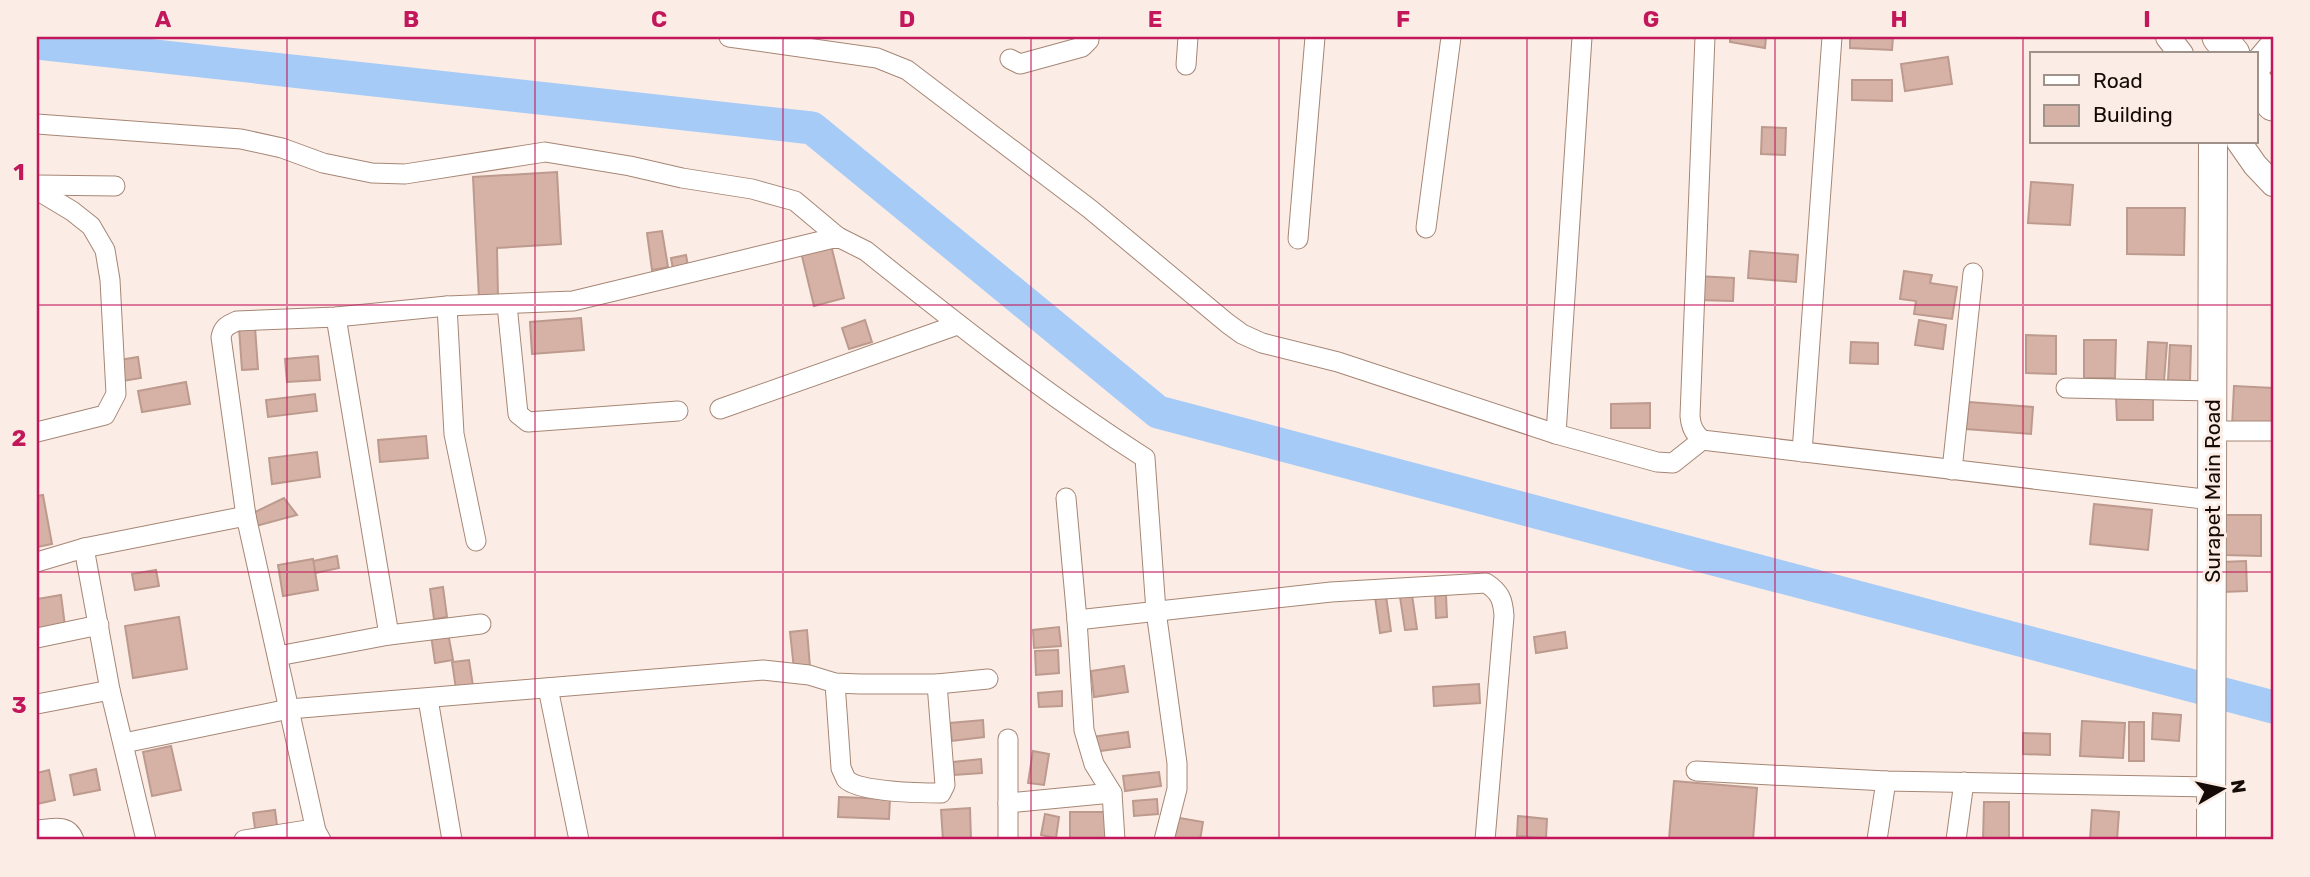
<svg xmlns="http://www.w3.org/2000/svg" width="2310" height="877" font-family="Rubik,sans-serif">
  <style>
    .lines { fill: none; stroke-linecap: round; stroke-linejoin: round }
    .river { stroke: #a7cbf7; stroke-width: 33 }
    .building { fill: #d6b2a6; stroke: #bd9a8e; stroke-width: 2 }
    .minor-casing { stroke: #a68675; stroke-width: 21 }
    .tertiary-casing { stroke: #a68675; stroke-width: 26 }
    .secondary-casing { stroke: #a68675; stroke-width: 30 }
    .trunk-casing { stroke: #a68675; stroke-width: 35 }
    .minor { stroke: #fff; stroke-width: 19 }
    .tertiary { stroke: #fff; stroke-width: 24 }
    .secondary { stroke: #fff; stroke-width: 28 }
    .trunk { stroke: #fff; stroke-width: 33 }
    .grid { fill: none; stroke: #c2185b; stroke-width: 2; stroke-opacity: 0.55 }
    .labels { text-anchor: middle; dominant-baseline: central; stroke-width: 6; stroke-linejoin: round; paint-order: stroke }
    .street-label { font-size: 21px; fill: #150a05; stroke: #fbede5 }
    .neatline { fill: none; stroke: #c2185b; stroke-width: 2.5 }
    .grid-label { font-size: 23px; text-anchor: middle; font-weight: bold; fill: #c2185b }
  </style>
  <rect width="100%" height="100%" fill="#fbede5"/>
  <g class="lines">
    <polyline class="river" points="37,43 812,128 1158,412 2273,707"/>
  </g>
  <g class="building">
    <polygon points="1730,37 1766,37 1765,48 1730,42"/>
    <polygon points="1850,37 1893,37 1892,50 1850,48"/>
    <polygon points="1948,57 1952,84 1905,91 1901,64"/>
    <polygon points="1852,80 1892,80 1892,101 1852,100"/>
    <polygon points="1762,127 1786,128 1785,155 1761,154"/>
    <polygon points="557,172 561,244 497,248 498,297 479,299 473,177"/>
    <polygon points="2031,182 2073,185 2070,225 2028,223"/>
    <polygon points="2127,208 2185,208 2184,255 2127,254"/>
    <polygon points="662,231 668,267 652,270 647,233"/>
    <polygon points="831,245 844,298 814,306 801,252"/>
    <polygon points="1750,251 1798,255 1796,282 1748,278"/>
    <polygon points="686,255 688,266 673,269 671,258"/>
    <polygon points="1904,271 1932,275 1930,283 1957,287 1952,319 1914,314 1916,301 1900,299"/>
    <polygon points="1697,276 1734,278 1733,301 1696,300"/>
    <polygon points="581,318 584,350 532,354 530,322"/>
    <polygon points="865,320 872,342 849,349 842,328"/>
    <polygon points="1919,320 1946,325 1943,349 1915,345"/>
    <polygon points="255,327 258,369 242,370 239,328"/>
    <polygon points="2026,335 2056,336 2056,374 2026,373"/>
    <polygon points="2084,340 2116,340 2115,378 2084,378"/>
    <polygon points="1851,342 1878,343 1878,364 1850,363"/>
    <polygon points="2148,342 2167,343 2164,381 2146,380"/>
    <polygon points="2170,345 2191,346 2190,381 2168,380"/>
    <polygon points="318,356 320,380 287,382 285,359"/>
    <polygon points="138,357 141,378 122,381 119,360"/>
    <polygon points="186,382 190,404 142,412 138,391"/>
    <polygon points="2234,386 2273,388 2272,429 2232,427"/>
    <polygon points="315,394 317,411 268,417 266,400"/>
    <polygon points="2153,397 2153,420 2117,420 2116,398"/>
    <polygon points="1969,402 2033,407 2031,434 1966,429"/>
    <polygon points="1650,403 1650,428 1611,428 1611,404"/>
    <polygon points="426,436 428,458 380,462 378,440"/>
    <polygon points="317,452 320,477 272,484 269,458"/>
    <polygon points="43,495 52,544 37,547 37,496"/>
    <polygon points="284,498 297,515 256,526 253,513"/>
    <polygon points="2094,504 2152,510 2148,550 2090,544"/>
    <polygon points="2224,515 2261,515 2261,556 2224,555"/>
    <polygon points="337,556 339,568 315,573 313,561"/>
    <polygon points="313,559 318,590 283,596 278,565"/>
    <polygon points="2246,561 2247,591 2222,592 2221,562"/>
    <polygon points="156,570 159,586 135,590 132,574"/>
    <polygon points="443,587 447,617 434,619 430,589"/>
    <polygon points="61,595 65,626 37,630 37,599"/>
    <polygon points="1412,595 1417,629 1405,630 1400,597"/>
    <polygon points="1446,595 1447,617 1436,618 1435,596"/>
    <polygon points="1386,596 1391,631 1380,633 1375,597"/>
    <polygon points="179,617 187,669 133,678 125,626"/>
    <polygon points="1059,627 1061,646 1034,648 1033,630"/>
    <polygon points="807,630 810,667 794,669 790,632"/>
    <polygon points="1565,632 1567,648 1536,653 1534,637"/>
    <polygon points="448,633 453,660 435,663 431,635"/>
    <polygon points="1058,650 1059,673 1036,675 1035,651"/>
    <polygon points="469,660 473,686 456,689 452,662"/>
    <polygon points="1124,666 1128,692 1094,697 1091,671"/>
    <polygon points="1479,684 1480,703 1434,706 1433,687"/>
    <polygon points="1062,691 1062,706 1039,707 1038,693"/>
    <polygon points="2153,713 2181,715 2179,741 2152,739"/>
    <polygon points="983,720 984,737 952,741 950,723"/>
    <polygon points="2082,721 2125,723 2123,758 2080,756"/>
    <rect x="2129" y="722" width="15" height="39"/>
    <polygon points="1128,732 1130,747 1093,752 1091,737"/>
    <polygon points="2023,733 2050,734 2050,755 2023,754"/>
    <polygon points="171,746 181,790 152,796 143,752"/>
    <polygon points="1033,751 1049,754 1044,785 1028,783"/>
    <polygon points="981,759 982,773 954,775 953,762"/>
    <polygon points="96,769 100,790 74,795 70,775"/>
    <polygon points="49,770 55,800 37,804 37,773"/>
    <polygon points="1159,772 1161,786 1125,791 1123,776"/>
    <polygon points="1674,781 1757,788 1753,840 1669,839"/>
    <polygon points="839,797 890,799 889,819 838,817"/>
    <polygon points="1157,799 1158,814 1134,816 1133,801"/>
    <polygon points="1984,802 2009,802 2009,840 1983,840"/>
    <polygon points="970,808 971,840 943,840 941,810"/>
    <polygon points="275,810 278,833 256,836 253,813"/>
    <polygon points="2092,810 2119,812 2117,840 2090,840"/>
    <rect x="1070" y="812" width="42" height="28"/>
    <polygon points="1045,814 1059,817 1056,838 1041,835"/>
    <polygon points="1518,816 1547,819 1546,838 1517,836"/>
    <polygon points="1174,817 1203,822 1200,840 1171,840"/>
  </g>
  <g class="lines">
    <g class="minor-casing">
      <g id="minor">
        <polyline points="729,37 877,58 907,70 1090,209 1227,323 1242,334 1262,343 1338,362 1556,434 1657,462 1673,463 1702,440"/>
        <path d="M1705 37 1690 416C1691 427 1694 433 1702 440L2212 500"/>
        <polyline points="1010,59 1020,64 1082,47 1089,40 1089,37"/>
        <polyline points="1186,65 1188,37"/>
        <polyline points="37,124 241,139 282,148 323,163 372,173 405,174 545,152 630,166 682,178 752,189 795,201 838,237"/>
        <polyline points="37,185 115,186"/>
        <polyline points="37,190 72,211 91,226 105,250 110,280 116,394 105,415 37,432"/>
        <polyline points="1426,228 1451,37"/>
        <polyline points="1298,239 1315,37"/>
        <polyline points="507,305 518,414 528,422 678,411"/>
        <polyline points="447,306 454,434 476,541"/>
        <polyline points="336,317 389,635"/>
        <polyline points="2066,388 2212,391"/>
        <polyline points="720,409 957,325"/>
        <polyline points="2212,431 2273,431"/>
        <polyline points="1556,434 1582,37"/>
        <polyline points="1802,452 1832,37"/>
        <polyline points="1952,470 1973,273"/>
        <polyline points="1066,498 1077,620 1084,730 1094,764 1112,793 1115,840"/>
        <path d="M246 516 221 337C223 327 228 325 237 321L336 317 447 306 573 301 838 237 866 251C957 324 1047 395 1145 458L1156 611 1177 763V789L1164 840"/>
        <polyline points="84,548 110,690 146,840"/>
        <polyline points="37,562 84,548 246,516 316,831"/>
        <path d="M1077 620 1331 592 1486 583C1500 592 1503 600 1504 616L1485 840"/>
        <polyline points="37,638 99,625"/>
        <polyline points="278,656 389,635 481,624"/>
        <path d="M835 683 841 768C842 770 845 777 846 779 858 792 922 793 941 793L945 785 937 684"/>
        <polyline points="548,688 579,840"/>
        <polyline points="428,699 452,840"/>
        <polyline points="37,704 110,690"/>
        <polyline points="124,743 289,709 763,670 809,675 835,683 860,684 937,684 988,679"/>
        <polyline points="1696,771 1886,781 2211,787"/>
        <polyline points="1008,803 1112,793"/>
        <path d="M37 830C52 829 68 823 74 840"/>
        <polyline points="244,840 307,830 316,831 321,840"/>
        <polyline points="1008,840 1008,739"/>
        <polyline points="1877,840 1886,781"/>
        <polyline points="1956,840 1964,782"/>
      </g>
    </g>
    <g class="tertiary-casing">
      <g id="tertiary">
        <polyline points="2168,37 2181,54"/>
        <polyline points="2239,142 2255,165 2273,184"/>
      </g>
    </g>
    <g class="secondary-casing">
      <g id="secondary">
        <polyline points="2256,67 2273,47"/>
        <polyline points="2211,840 2213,142"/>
      </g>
    </g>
    <g class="trunk-casing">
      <g id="trunk">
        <polyline points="2219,37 2233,54"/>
        <polyline points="2256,83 2273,104"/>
      </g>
    </g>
    <use href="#minor" class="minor"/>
    <use href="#tertiary" class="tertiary"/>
    <use href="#secondary" class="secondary"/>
    <use href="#trunk" class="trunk"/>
  </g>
  <path class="grid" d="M287 37V840M535 37V840M783 37V840M1031 37V840M1279 37V840M1527 37V840M1775 37V840M2023 37V840M37 305H2273M37 572H2273"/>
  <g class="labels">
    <g class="street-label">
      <text transform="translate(2212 491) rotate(-90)">Surapet Main Road</text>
    </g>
  </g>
  <rect width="2310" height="877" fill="none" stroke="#fbede5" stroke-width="77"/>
  <rect x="2030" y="52" width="228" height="91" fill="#fbede5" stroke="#9f928b" stroke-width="2"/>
  <rect x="2044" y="75" width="35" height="10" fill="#ffffff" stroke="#9f928b" stroke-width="2"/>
  <text x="2093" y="88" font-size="21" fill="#150a05">Road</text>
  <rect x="2044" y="105" width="35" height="21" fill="#d6b2a6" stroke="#9f928b" stroke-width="2"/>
  <text x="2093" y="122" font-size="21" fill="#150a05">Building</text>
  <g transform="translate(2222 789) rotate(81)" stroke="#fbede5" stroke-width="5" paint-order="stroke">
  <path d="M0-5L12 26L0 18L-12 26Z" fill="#150a05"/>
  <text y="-10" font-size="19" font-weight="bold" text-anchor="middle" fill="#150a05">N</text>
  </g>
  <rect x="38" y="38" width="2234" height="800" class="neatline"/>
  <g class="grid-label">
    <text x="163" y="27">A</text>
    <text x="411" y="27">B</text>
    <text x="659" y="27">C</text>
    <text x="907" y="27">D</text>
    <text x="1155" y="27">E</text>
    <text x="1403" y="27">F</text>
    <text x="1651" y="27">G</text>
    <text x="1899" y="27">H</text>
    <text x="2147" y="27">I</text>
    <text x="19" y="180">1</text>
    <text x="19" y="446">2</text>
    <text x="19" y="713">3</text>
  </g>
</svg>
